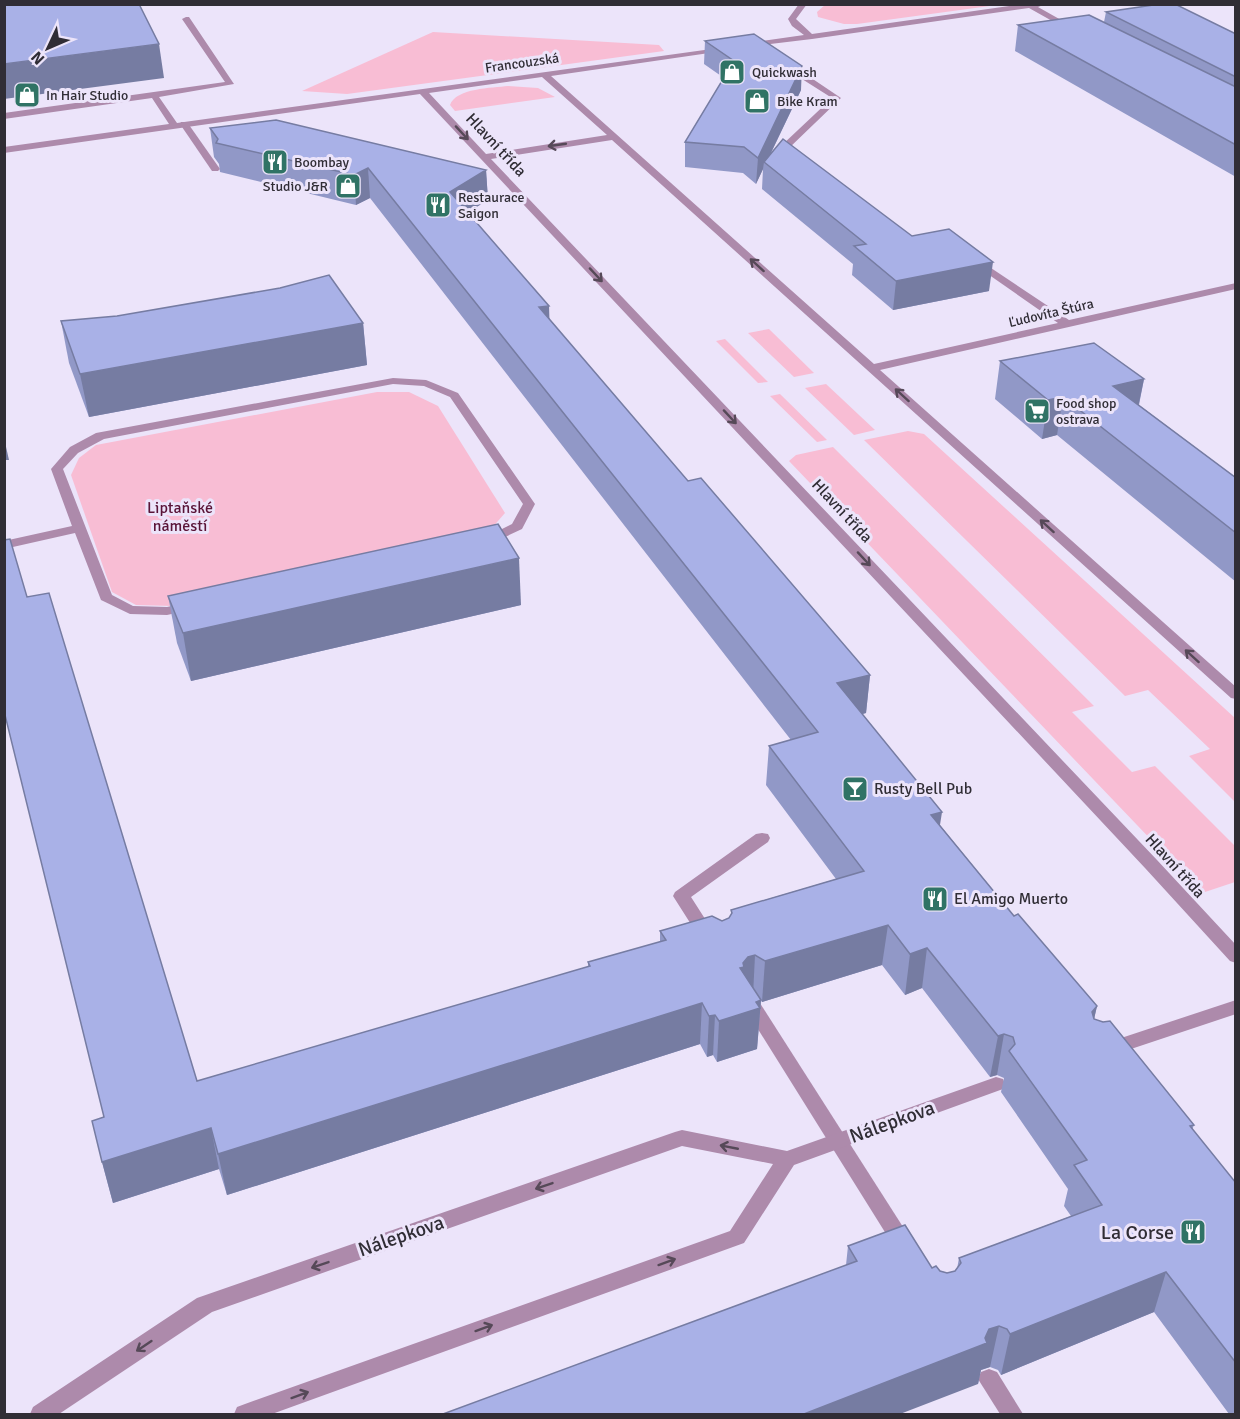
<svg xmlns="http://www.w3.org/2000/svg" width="1240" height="1419" font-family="Signika,sans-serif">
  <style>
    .green { fill: #f8bdd4 }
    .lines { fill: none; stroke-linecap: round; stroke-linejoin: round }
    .lane { fill: #ad8aab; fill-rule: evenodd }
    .street { fill: #ad8aab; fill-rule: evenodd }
    .wall { fill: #9198c7 }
    .shaded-wall { fill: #767ca2 }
    .building { fill: #a9b1e7; stroke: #767ca2; stroke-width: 1.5 }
    .oneway { stroke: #564958 }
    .labels { text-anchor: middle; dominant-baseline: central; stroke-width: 6; stroke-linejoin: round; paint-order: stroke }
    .far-street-label { font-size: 14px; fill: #302d35; stroke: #ece4fa }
    .far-poi-label { font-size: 14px; fill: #302d35; stroke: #ece4fa; text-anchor: start }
    .street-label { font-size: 16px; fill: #302d35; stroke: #ece4fa }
    .park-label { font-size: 16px; fill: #5a1438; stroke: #ece4fa }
    .poi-label { font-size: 16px; fill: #302d35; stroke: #ece4fa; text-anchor: start }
    .near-street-label { font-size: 20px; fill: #302d35; stroke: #ece4fa }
    .near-poi-label { font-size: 20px; fill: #302d35; stroke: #ece4fa; text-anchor: end }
  </style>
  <rect width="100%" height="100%" fill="#ece4fa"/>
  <g class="green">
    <polygon points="825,5 825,4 997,5 857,24 844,24 818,17 817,12"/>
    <polygon points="433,32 659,45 664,51 347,94 302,91"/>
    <path d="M508 86 538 88 555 97 455 111 450 105C456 88 492 88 508 86Z"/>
    <polygon points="769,329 814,373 794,377 748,333"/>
    <polygon points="725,339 768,382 758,383 716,341"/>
    <polygon points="826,384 875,430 854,435 805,388"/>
    <polygon points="377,392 409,392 438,406 505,513 491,529 173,606 136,605 112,592 71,475 79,458 96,445"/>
    <polygon points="780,394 827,440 817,442 770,396"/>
    <polygon points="908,431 924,434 1235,718 1235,802 1189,756 1210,749 1148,690 1125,696 864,440"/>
    <polygon points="833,447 1094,706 1072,712 1132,772 1155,766 1235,846 1235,882 1202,893 789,461 796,455"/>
  </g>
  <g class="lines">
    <g class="lane">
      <polygon points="181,122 187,122 220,169 218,171 212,171 180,124"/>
      <polygon points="762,833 768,834 770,838 768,842 691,897 716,936 713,940 707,942 701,940 673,896 675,892 756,834"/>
      <polygon points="752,998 758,1000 912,1241 915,1247 912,1253 905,1256 898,1253 746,1010 743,1005 746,1000"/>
      <polygon points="989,1369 997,1372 1023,1414 1000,1414 978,1379 981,1372"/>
    </g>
    <g class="street">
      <polygon points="799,4 807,4 796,19 812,34 1023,4 1046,4 1038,7 1077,29 1070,31 1029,8 812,39 744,47 743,45 747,43 804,35 792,26 788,19"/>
      <path d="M186 17H189L234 84 159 97 177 123 726 47V51H723L551 76 874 364 1058 323 972 263V259L976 258 1069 320 1236 283V289L880 370 1236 687V699L1231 698 612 140 491 159 1157 860 1236 945V963L1230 961 1145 868 420 94 4 153V147L169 124 152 98 4 119V113L225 82 182 19ZM542 77 607 135 486 154 429 93Z"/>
      <polygon points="783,63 789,63 841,98 788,149 786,158 781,161 776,158 781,146 832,98 783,67"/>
      <path d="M393 378 426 380 458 393 535 504 522 529 488 545 167 615 130 614 101 600 75 533 4 549V541L72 526 51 469 70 447 96 433ZM393 384 424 386 450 397 523 504 512 524 484 538 167 607 133 606 112 595 63 469 78 453 104 439Z"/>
      <polygon points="1236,1000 1236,1014 1110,1056 1103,1054 1101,1049 1103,1044"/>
      <polygon points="996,1077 1003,1079 1005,1084 1003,1089 794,1165 744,1243 272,1414 234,1414 237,1407 245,1404 730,1231 773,1164 682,1146 212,1312 59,1414 30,1414 33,1407 197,1298 675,1132 682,1130 787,1151"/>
    </g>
  </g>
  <g class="wall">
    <polygon points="1106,12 1236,34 1236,177 1015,51 1018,25 1104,22"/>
    <polygon points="705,41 801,90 771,153 912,236 989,291 893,310 852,275 853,264 762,189 763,169 756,184 743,173 685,167 685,142 724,78 704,64"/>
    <polygon points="210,128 486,170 488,200 468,212 550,320 688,481 870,675 866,713 862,714 940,825 1014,916 1097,1006 1094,1019 1194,1125 1192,1130 1236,1183 1236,1414 1229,1414 1154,1312 1001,1375 998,1370 990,1367 981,1370 978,1384 846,1265 848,1246 932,1268 947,1273 955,1271 957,1269 959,1258 1071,1216 1064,1206 1068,1189 1001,1092 1004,1078 997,1075 990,1077 922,988 905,995 882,965 762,1002 761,1001 757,1049 717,1062 713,1055 707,1057 700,1044 227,1195 219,1169 113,1203 102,1162 104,1117 27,597 197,1081 588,967 588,962 660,942 660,931 722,921 729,918 731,915 731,910 836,879 766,785 769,746 791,740 370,198 356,205 220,172 219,164 214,157"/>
    <polygon points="61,321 363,323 367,365 89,417 69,363"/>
    <polygon points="1000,361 1144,379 1139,405 1236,478 1236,582 1057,435 1042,439 995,399"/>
    <polygon points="168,596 521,605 191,681 177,643"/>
  </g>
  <g class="shaded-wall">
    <polygon points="159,44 164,78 4,99 4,64"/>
    <polygon points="802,66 801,90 766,163 764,162 763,169 756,184 758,158"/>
    <polygon points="368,168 370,198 356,205 354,175"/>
    <polygon points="486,170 488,200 452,222 450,192"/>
    <polygon points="993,262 989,291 893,310 896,281"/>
    <polygon points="549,306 550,338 539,307"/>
    <polygon points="363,323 367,365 89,417 80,374"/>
    <polygon points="1144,379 1136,417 1113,386"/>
    <polygon points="1063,397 1057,435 1042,439 1048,400"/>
    <polygon points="4,438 9,460 4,460"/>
    <polygon points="519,558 521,605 191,681 183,633"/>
    <polygon points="870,675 866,713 834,722 837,683"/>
    <polygon points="942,812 936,851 931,815"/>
    <polygon points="888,925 882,965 762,1002 765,961"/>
    <polygon points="927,948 922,988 905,995 910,954"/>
    <polygon points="755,955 753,996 740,968 748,957"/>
    <polygon points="761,1000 757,1049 717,1062 719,1021 756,1002"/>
    <polygon points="702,1003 700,1044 227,1195 218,1154"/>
    <polygon points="1097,1006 1088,1046 1092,1012"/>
    <polygon points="715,1015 713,1055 707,1057 709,1016"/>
    <polygon points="1004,1034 997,1075 990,1077 998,1036"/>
    <polygon points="211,1128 219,1169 113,1203 102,1162"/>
    <polygon points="1166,1272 1154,1312 1001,1375 1010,1334"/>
    <polygon points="999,1326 990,1367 981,1370 978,1384 900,1414 804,1414 985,1338 989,1329"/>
  </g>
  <g class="building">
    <polygon points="4,4 139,4 159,44 4,64"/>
    <polygon points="1160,4 1175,4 1236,34 1236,77 1106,12"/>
    <polygon points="1089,15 1236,87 1236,145 1018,25"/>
    <polygon points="754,34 802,66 758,158 744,147 685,142 734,61 705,41"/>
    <polygon points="276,120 486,170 450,192 549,306 539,307 688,481 701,478 870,675 837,683 942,812 931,815 1014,916 1018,914 1097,1006 1092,1012 1094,1019 1103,1022 1110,1021 1194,1125 1190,1126 1236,1183 1236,1363 1166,1272 1010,1334 1007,1329 999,1326 989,1329 985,1338 987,1343 804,1414 443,1414 857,1261 848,1246 905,1225 932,1268 936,1266 940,1271 947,1273 955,1271 961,1263 959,1258 1102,1205 1074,1165 1087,1160 1009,1051 1015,1044 1013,1037 1004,1034 998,1036 927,948 910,954 888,925 765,961 755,955 748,957 743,963 744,967 740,968 761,1000 756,1002 760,1008 719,1021 715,1015 709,1016 702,1003 218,1154 211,1128 102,1162 92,1121 104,1117 4,711 4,540 10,539 27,597 49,593 197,1081 590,966 588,962 666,940 660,931 712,916 722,921 729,918 732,913 731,910 864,871 769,746 818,732 368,168 354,175 216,143 218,139 210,128"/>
    <polygon points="783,139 912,236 949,229 993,262 896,281 854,246 866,244 764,162"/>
    <polygon points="329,275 363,323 80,374 61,321 117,316 280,288"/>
    <polygon points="1094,343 1144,379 1113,386 1236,478 1236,533 1063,397 1048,400 1000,361"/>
    <polygon points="498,524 519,558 183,633 168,596"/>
  </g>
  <defs><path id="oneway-shaft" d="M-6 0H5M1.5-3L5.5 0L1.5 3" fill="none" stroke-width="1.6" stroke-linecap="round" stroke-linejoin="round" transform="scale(1.5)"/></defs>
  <g class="oneway">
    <use href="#oneway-shaft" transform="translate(462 133) rotate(47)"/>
    <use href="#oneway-shaft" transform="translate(557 145) rotate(172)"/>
    <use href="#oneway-shaft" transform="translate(757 265) rotate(-138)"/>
    <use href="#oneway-shaft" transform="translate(596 275) rotate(47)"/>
    <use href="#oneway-shaft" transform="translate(902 395) rotate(-138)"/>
    <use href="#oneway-shaft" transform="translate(730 417) rotate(47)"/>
    <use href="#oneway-shaft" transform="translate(1047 526) rotate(-138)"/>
    <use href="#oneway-shaft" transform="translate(864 559) rotate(47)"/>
    <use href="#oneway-shaft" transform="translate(1192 656) rotate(-138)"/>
    <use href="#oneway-shaft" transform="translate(729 1147) rotate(-169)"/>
    <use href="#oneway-shaft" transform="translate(544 1186) rotate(161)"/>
    <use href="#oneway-shaft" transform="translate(667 1262) rotate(-20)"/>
    <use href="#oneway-shaft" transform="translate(320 1265) rotate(161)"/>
    <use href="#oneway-shaft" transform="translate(484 1328) rotate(-20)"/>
    <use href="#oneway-shaft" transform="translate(144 1346) rotate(146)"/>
    <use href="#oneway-shaft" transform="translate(300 1395) rotate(-20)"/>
  </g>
  <defs>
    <g id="shop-square" transform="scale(1.35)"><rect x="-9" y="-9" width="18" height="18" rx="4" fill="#307365" stroke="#ece4fa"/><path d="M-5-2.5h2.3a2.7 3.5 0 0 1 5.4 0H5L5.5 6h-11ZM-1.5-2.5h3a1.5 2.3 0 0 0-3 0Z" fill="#fff"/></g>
    <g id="restaurant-square" transform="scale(1.35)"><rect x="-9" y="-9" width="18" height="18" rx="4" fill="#307365" stroke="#ece4fa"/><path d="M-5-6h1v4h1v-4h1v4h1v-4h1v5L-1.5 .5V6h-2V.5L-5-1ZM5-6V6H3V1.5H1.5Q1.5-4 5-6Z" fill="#fff"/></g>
    <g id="supermarket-square" transform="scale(1.35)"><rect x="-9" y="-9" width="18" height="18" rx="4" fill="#307365" stroke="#ece4fa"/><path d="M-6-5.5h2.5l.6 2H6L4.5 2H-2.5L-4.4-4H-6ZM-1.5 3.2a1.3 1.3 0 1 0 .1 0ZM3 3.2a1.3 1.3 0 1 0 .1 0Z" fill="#fff"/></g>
    <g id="bar-square" transform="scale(1.35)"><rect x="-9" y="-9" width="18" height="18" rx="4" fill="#307365" stroke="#ece4fa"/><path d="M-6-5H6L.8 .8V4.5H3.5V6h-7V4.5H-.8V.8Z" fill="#fff"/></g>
  </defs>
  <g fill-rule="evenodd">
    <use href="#shop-square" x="732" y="72"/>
    <use href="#shop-square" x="27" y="95"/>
    <use href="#shop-square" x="757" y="101"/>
    <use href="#restaurant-square" x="275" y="162"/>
    <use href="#shop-square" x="348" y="186"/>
    <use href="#restaurant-square" x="438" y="205"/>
    <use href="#supermarket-square" x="1037" y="411"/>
    <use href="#bar-square" x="855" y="789"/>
    <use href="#restaurant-square" x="935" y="899"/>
    <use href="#restaurant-square" x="1193" y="1232"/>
  </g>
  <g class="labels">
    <g class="far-street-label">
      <text transform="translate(522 63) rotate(-8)">Francouzská</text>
      <text transform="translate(1051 313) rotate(-13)">Ľudovíta Štúra</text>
    </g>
    <g class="far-poi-label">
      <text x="752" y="72">Quickwash</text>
      <text x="46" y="95">In Hair Studio</text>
      <text x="777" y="101">Bike Kram</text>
      <text x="294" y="162">Boombay</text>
      <text x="328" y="186" text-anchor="end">Studio J&amp;R</text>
      <text x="458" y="197">Restaurace<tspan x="458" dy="16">Saigon</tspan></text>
      <text x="1056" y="403">Food shop<tspan x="1056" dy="16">ostrava</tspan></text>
    </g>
    <g class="street-label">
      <text transform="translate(496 145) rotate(47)">Hlavní třída</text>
      <text transform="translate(842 511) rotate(47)">Hlavní třída</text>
      <text transform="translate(1175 866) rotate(48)">Hlavní třída</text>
    </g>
    <g class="park-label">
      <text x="180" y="508">Liptaňské<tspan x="180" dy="18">náměstí</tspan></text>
    </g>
    <g class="poi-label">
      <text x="874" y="789">Rusty Bell Pub</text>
      <text x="954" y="899">El Amigo Muerto</text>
    </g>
    <g class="near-street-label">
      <text transform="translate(892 1122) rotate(-20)">Nálepkova</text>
      <text transform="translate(401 1236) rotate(-19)">Nálepkova</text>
    </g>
    <g class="near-poi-label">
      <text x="1174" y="1232">La Corse</text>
    </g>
  </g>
  <rect width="1240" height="1419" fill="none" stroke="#302d35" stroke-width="12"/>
  <g transform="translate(48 48) rotate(226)" stroke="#ece4fa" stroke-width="4.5" paint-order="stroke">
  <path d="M0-4.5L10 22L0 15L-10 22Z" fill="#302d35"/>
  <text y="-9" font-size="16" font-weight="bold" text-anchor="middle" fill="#302d35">N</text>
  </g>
</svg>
